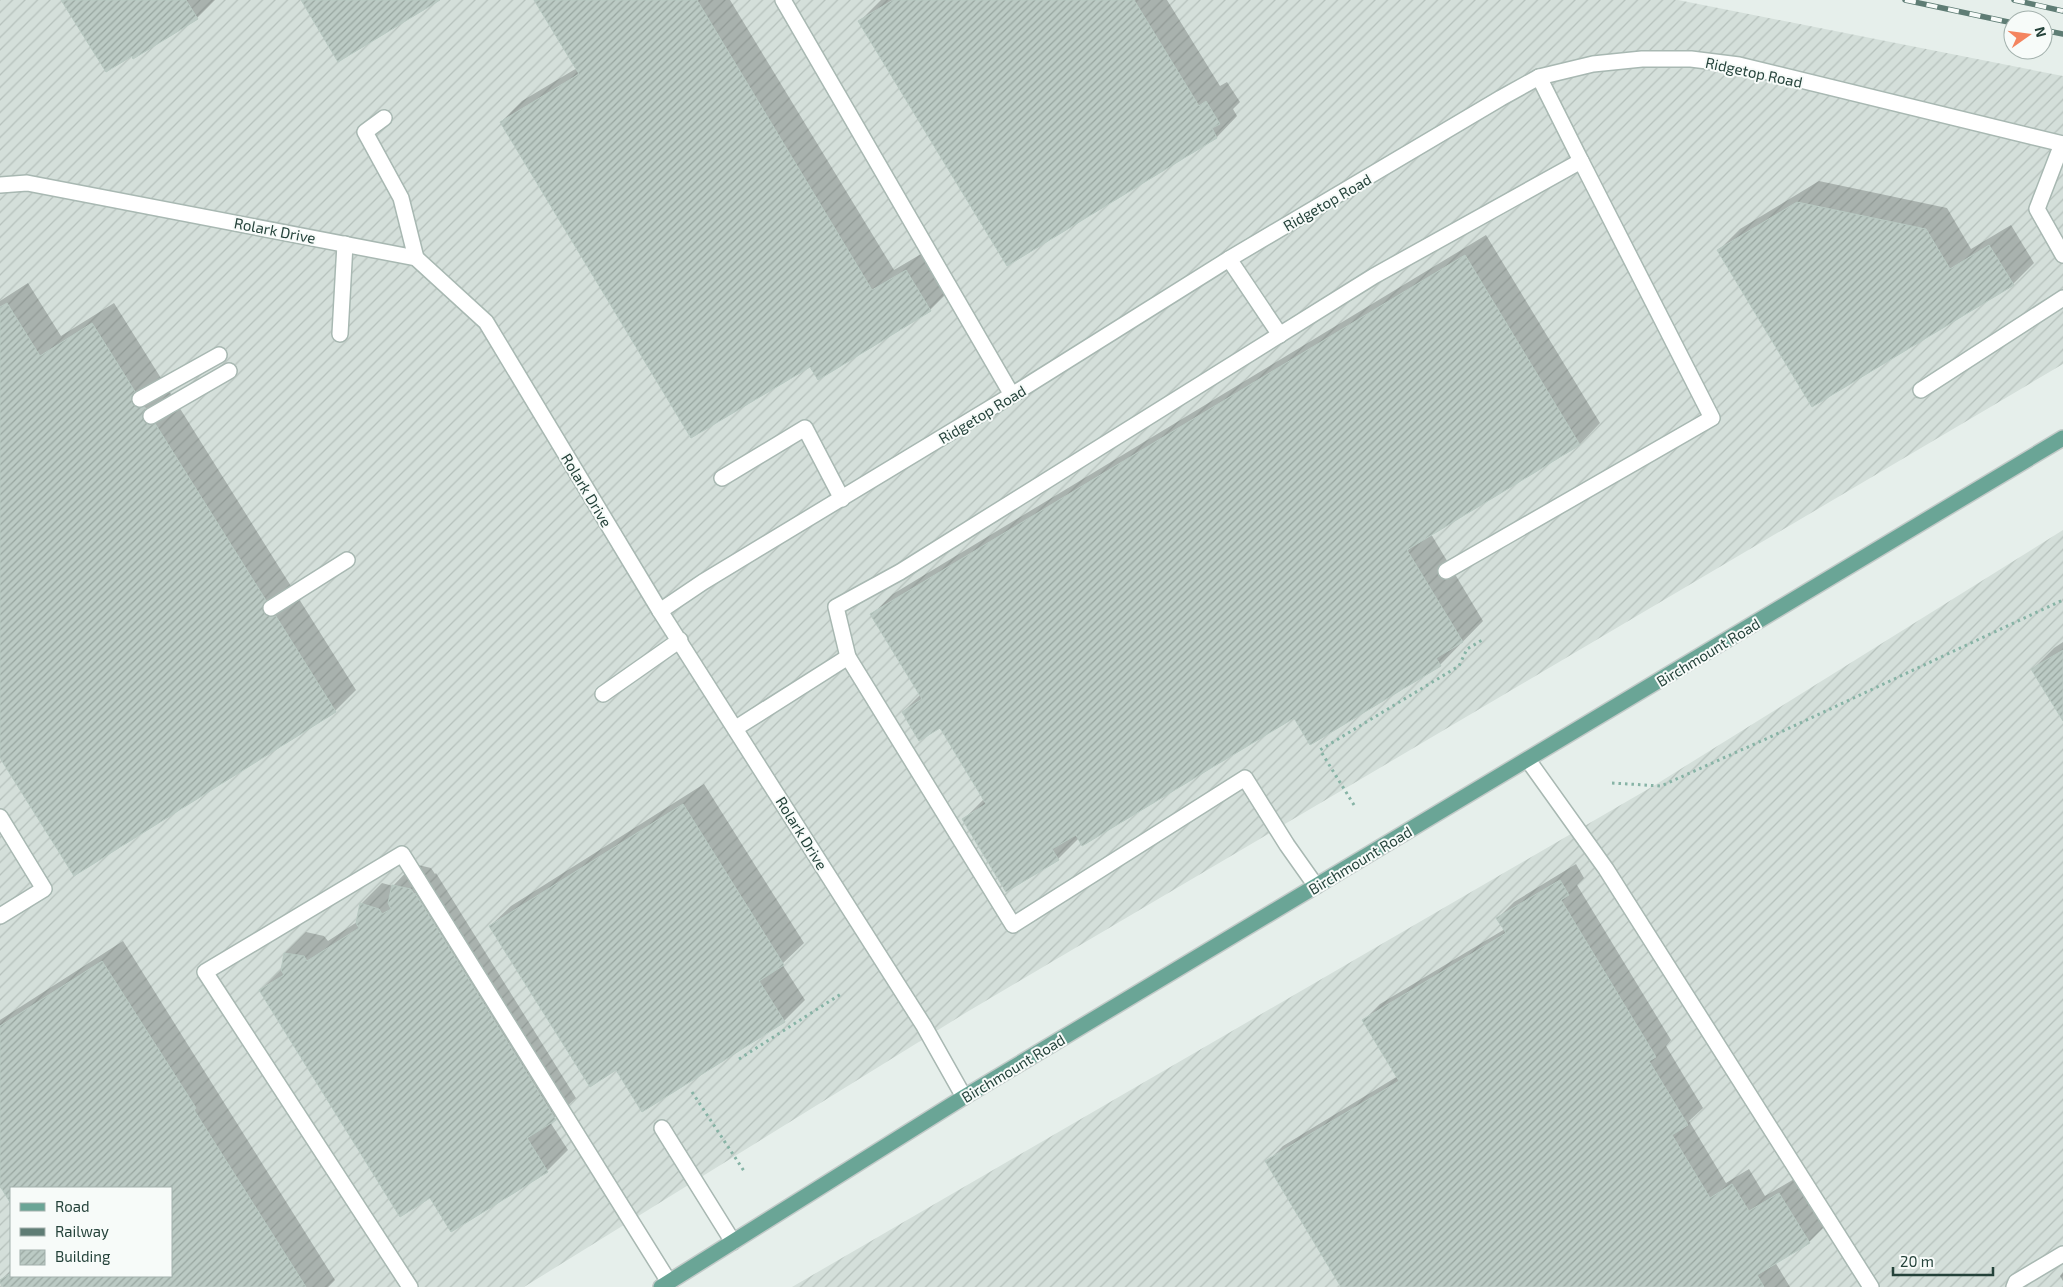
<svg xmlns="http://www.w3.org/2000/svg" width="2063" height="1287" font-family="'Exo 2',sans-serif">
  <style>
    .industrial { fill: url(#industrial-furrows); fill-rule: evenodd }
    .shadow { fill: #0003 }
    .building { fill: url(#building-hatch); stroke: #b8c9c2 }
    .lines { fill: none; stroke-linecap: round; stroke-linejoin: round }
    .minor-casing { stroke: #a8b8b2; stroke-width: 18 }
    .major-casing { stroke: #c2cac8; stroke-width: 18 }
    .path { stroke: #86b3a5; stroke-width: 3; stroke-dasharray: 2.5 4; stroke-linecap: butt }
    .minor { stroke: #fff; stroke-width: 15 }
    .major { stroke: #6aa596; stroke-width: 15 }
    .rail-casing { stroke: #5f7d75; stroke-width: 5.5 }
    .rail { stroke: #f7fbf9; stroke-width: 4; stroke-dasharray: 11; stroke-linecap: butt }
    .labels { text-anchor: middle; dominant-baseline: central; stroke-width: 4; stroke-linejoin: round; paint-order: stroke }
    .street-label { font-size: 15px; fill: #24423a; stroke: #f7fbf9 }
  </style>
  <defs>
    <pattern id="industrial-furrows" width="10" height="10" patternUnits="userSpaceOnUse" patternTransform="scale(1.25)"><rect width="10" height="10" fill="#d4dfda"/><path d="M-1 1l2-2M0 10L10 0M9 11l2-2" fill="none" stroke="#b6c1bc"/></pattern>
    <pattern id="building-hatch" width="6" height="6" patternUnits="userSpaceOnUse" patternTransform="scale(1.25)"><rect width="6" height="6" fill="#bbcac4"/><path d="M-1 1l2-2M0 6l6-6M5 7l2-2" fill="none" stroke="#98a6a0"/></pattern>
  </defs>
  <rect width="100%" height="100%" fill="#e6efeb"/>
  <g class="industrial">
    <path d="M0 0H1678L2063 76V364L967 1012 524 1287H0ZM11 1188H171V1276H11Z"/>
    <polygon points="2063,530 2063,1287 792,1287 1655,785"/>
  </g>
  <g class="shadow">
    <polygon points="62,0 215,0 197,18"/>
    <polygon points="536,0 730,0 894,270 928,250 951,289 930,310 810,365 501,122 522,101 577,68"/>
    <polygon points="881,0 1167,0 1220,86 1227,82 1240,102 1233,109 1237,116 1217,137 1007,264 860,21"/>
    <polygon points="1819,181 1947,208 1971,249 2011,225 2034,263 2013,284 1719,250 1740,229"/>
    <polygon points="1486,235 1600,423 1580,444 1431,534 1483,621 1440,665 1310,743 1294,717 1079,838 1058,859 964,819 984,799 940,726 903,712 921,694 872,615 893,594"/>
    <polygon points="28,283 61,336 114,303 356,690 335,711 0,756 0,301"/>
    <polygon points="2063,642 2063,719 2033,669 2054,648"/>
    <polygon points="704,784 804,943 782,964 805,1000 784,1021 617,1069 490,926 511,906"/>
    <polygon points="414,864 431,868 435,874 436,873 576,1098 550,1122 568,1150 547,1171 431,1197 261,990 282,969 285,953 306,932 324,936 328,941 357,922 361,904 382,883 393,886"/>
    <polygon points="1576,864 1584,878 1577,885 1671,1040 1666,1046 1703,1108 1689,1121 1726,1183 1749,1169 1765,1196 1796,1178 1825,1226 1809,1242 1775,1262 1790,1287 1342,1287 1267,1162 1283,1146 1398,1076 1364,1020 1380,1004 1505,929 1498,918 1514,902"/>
    <polygon points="123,941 335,1280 328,1287 4,1287 0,1281 11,1270 11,1276 171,1276 171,1188 11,1188 11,1201 0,1184 0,1020"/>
    <polygon points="2063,1272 2063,1281 2060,1276"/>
  </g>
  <g class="building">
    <polygon points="61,0 186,0 198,19 133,59 132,56 106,72"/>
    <polygon points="301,0 440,0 338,62"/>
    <polygon points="534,0 697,0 872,290 906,270 931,311 818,380 810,367 691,438 500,122 579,74"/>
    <polygon points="893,0 1134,0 1199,106 1206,101 1220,124 1212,128 1217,138 1007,266 858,21"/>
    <polygon points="1797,202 1926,229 1950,269 1989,245 2014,285 1812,407 1717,250"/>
    <polygon points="1465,255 1580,445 1407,550 1463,642 1436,658 1441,666 1310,745 1294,718 1082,846 1076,835 1052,849 1059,860 1006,892 962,819 986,804 940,728 919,741 902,712 922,699 870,614"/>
    <polygon points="7,303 40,356 92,323 336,712 74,876 0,758 0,307"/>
    <polygon points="2063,650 2063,721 2031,669"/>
    <polygon points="683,804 784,965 759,981 785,1022 642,1112 616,1070 590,1087 489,926"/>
    <polygon points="1560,880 1569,895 1561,900 1656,1057 1649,1061 1688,1125 1672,1135 1710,1198 1732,1184 1749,1211 1779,1193 1810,1243 1757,1275 1764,1287 1341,1287 1265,1161 1399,1081 1362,1020 1506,933 1496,918"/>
    <polygon points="392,885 411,889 414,894 415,893 556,1120 527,1138 548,1172 451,1232 430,1198 400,1217 259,990 284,975 281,970 284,953 304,956 307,961 359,928 356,923 360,903 379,909 382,914 391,909 388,903"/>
    <polygon points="102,961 196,1108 194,1110 306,1287 3,1287 0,1283 0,1280 11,1273 11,1276 171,1276 171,1188 11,1188 11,1204 0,1186 0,1026"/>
  </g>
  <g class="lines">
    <g class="minor-casing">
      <g id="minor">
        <polyline points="783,0 1012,395"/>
        <polyline points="384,118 365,132 401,198 416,258"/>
        <polyline points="2062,144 2037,209 2063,255"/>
        <polyline points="0,185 27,183 416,258 486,322 660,611 924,1026 964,1097"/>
        <polyline points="1229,259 1280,335"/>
        <polyline points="340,334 345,244"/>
        <polyline points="1921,390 2063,298"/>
        <polyline points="140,399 219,355"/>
        <polyline points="151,416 229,371"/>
        <polyline points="722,478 805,428 842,499"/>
        <polyline points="1446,571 1712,418 1581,161"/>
        <polyline points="271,608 347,560"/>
        <polyline points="660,611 703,582 1012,395 1229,259 1501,98 1539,77 1593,64 1642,59 1691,59 1739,65 2063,144"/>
        <polyline points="848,657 836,607 900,572 1374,276 1581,161 1539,77"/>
        <polyline points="603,694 680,640"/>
        <polyline points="736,728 848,657 1013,925 1245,778 1287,845 1316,886"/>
        <polyline points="1528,760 1606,869 1871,1287"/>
        <polyline points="0,817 44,889 0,916"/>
        <polyline points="662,1128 733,1242"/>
        <polyline points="410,1287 205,972 402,854 669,1282"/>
        <polyline points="2014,1287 2016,1282 2063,1254"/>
      </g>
    </g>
    <g class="major-casing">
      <polyline id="major" points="661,1287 964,1097 2063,438"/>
    </g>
    <g class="path">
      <polyline points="1612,783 1661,786 1768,738 2063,600"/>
      <polyline points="1354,805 1320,750 1459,666 1467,649 1484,639"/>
      <polyline points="739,1059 841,994"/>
      <polyline points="692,1092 744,1171"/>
    </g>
    <use href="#minor" class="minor"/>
    <use href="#major" class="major"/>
    <g class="rail-casing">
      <g id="rail">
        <polyline points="1905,0 2013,23"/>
        <polyline points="2014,0 2063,11"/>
        <polyline points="2043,30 2063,34"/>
      </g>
    </g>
    <use href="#rail" class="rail"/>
  </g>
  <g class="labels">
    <g class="street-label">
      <text transform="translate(1754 72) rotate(12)">Ridgetop Road</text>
      <text transform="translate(1327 202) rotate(-30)">Ridgetop Road</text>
      <text transform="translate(275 230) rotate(11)">Rolark Drive</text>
      <text transform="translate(982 414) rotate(-31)">Ridgetop Road</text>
      <text transform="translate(587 490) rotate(59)">Rolark Drive</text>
      <text transform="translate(1708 652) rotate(-31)">Birchmount Road</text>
      <text transform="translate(802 833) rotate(58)">Rolark Drive</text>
      <text transform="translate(1360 860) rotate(-31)">Birchmount Road</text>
      <text transform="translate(1013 1068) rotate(-31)">Birchmount Road</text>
    </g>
  </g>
  <rect x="10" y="1187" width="162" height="90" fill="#f7fbf9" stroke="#a3b1ad"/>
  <rect x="20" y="1203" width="25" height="8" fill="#6aa596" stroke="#a3b1ad"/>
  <text x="55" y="1212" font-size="15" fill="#24423a">Road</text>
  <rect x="20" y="1228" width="25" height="8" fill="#5f7d75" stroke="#a3b1ad"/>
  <text x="55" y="1237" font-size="15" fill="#24423a">Railway</text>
  <rect x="20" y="1250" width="25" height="15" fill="url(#building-hatch)" stroke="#a3b1ad"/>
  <text x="55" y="1262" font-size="15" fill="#24423a">Building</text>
  <g transform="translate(2028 35) rotate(76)"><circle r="24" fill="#f7fbf9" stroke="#a3b1ad"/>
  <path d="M0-4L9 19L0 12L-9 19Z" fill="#f4845f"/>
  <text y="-8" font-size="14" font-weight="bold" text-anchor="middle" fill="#24423a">N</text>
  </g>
  <path d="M1893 1267v8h100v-8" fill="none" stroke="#24423a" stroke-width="2.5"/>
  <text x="1900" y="1267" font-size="15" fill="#24423a" stroke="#f7fbf9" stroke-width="4" paint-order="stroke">20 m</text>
</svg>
